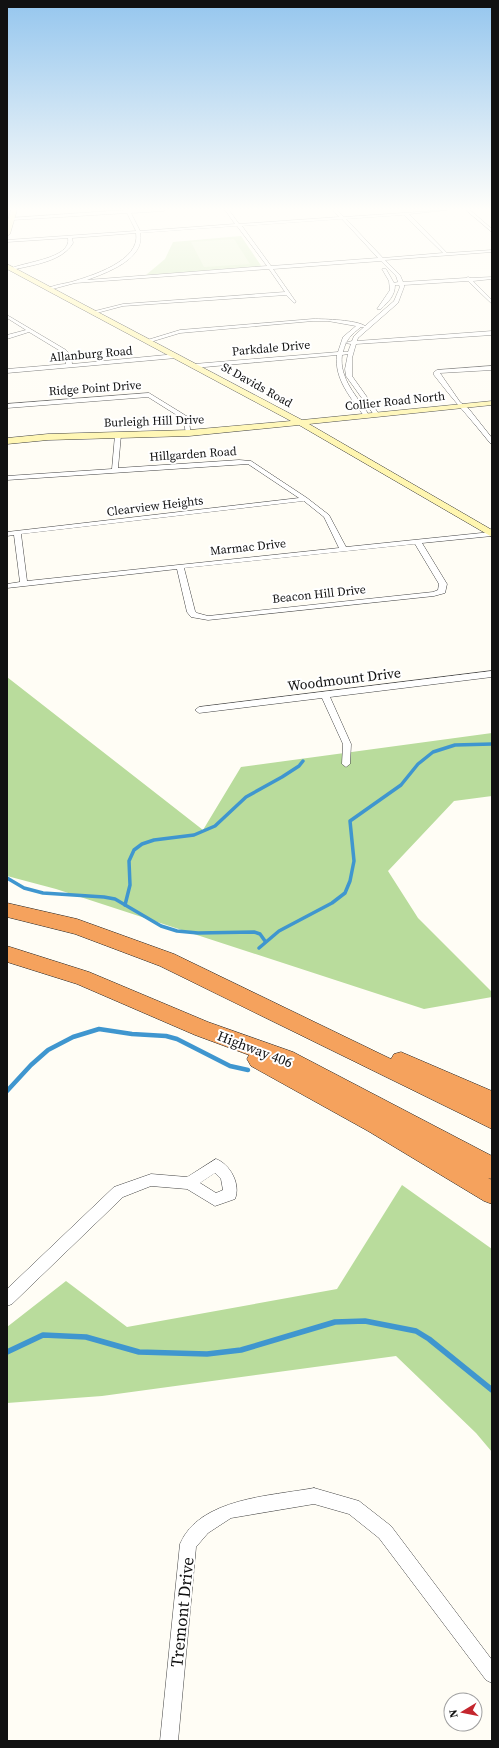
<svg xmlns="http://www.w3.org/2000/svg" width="499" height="1748" font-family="'Source Serif 4',serif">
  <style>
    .green { fill: #d5ebbd }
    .forest { fill: #b9dc9c }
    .pitch { fill: #e6f2cf }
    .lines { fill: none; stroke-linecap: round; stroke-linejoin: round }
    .stream-far2 { stroke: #3f96cf; stroke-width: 3.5 }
    .stream-far1 { stroke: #3f96cf; stroke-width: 4.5 }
    .stream { stroke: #3f96cf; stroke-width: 5.5 }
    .street-casing { stroke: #444; stroke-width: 1 }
    .secondary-casing { stroke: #333; stroke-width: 1 }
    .highway-casing { stroke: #222; stroke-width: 1 }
    .street { fill: #fff; fill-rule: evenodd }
    .secondary { fill: #fff6b0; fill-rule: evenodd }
    .highway { fill: #f5a25d; fill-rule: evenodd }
    .labels { text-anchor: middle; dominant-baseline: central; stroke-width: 4; stroke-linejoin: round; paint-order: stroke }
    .far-street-label { font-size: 12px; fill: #111; stroke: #fff }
    .street-label { font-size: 14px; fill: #111; stroke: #fff }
    .near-street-label { font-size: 17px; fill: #111; stroke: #fff }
  </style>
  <rect width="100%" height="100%" fill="#fffdf5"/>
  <polygon class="green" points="241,236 262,267 146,275 165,259 173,242"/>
  <g class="forest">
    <polygon points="7,677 203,830 241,767 492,733 492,796 454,801 388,871 418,918 492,992 492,997 424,1009 56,889 7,876"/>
    <polygon points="402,1185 492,1249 492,1452 476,1433 396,1356 102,1396 7,1403 7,1327 66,1281 127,1327 337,1289"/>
  </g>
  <polygon class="pitch" points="234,239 250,264 204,267 191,242"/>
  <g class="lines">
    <g class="stream-far2">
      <polyline points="7,878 24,888 43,893 104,897 115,899 161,926 177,931 198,933 254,932 260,934 265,941"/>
      <polyline points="125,905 130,885 129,861 134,850 142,844 154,840 194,835 215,826 246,797 282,777 299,766 303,761"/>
      <polyline points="259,948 279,931 332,903 345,893 350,881 354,861 350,821 401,785 418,764 433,752 455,745 492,744"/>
    </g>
    <polyline class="stream-far1" points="7,1091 31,1065 48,1050 73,1037 99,1029 132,1034 166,1036 177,1039 230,1066 248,1070"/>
    <polyline class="stream" points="7,1352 43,1335 86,1337 139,1352 207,1354 241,1350 335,1322 365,1321 416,1331 429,1339 492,1390"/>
    <g class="street-casing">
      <g id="street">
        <path d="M125 210H165L163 211 131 213 140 231 235 224 225 210H229L239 224 339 217 333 210H337L344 217 447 210 409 214 447 253 492 250V252L385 260 400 275 403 282 466 278 468 277 471 278 492 277V279L473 281 492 300V304L468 281 404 285V287L398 303 358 338 357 341 492 331V335L356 344 352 358V376L379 414 378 415H374L346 376 345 369 348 354 342 355C339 379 357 396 369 415L366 417 364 416C351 398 334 379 337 355L194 368 191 366 194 364 338 352 343 337 356 326 328 321H313L180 333 147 343 144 341 180 330 313 319C325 319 357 320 365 326L394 301 400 287 399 285H395C395 296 388 302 381 309H377L390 290 389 281 382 269H386L394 283 398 282 396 276 381 261 273 269 296 302 294 303 286 295 123 306 93 314 91 312 123 304 285 292 269 269 75 283 49 290 47 289C53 285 63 284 71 282 91 276 141 261 136 233L72 238 73 243C62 262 32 265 12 270L10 269C22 262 72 259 68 238L7 242V240L136 231 127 213 12 220 11 218ZM404 215 443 253 383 258 346 219ZM342 219 378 258 271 266 242 226ZM237 226 267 266 87 280C106 273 146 259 140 233ZM361 327H364L354 336 352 341 345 343 351 344 348 352H343C346 339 351 335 361 327Z"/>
        <polygon points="466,210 470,210 492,229 492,232"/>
        <polygon points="7,315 66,350 71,356 72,364 176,354 179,356 176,358 7,373 7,369 66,364 65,356 62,352 29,332 7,339 7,335 26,330 7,318"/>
        <path d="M492 366V370L440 373 460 402 469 409 492 438V444L490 443C472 420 452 399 434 375V372L437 370Z"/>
        <polygon points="149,393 188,417 191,434 186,433 183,419 148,397 7,408 7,404"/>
        <path d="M118 433 121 435 118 468 239 460 251 461 307 498 329 515 346 547 491 532 492 536 422 543 447 584 445 593 434 596 208 620 191 617 187 612 177 569 7 588V584L20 582 14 535 7 536V532L299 498 248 464 7 480V476L112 469 115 435ZM304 501 324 517 339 548 27 581 21 534ZM415 544 439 584 438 590 433 592 208 616 197 613 195 611 184 568Z"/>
        <polygon points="492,671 492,677 330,697 351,744 350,764 346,767 342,764 343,744 322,698 199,713 195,710 199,707"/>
        <path d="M216 1159C230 1164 241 1184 235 1199L215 1206 187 1189 151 1186 123 1197 12 1304 7 1306V1289L114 1187 151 1174 187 1177ZM215 1173 221 1179 223 1190 216 1193 200 1183Z"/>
        <path d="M314 1488 359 1501 391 1526 492 1660V1683L486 1680 379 1538 349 1514 314 1504 231 1518 208 1533 196 1547 178 1741H160L180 1544C199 1498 271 1496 314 1488Z"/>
      </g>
    </g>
    <g class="secondary-casing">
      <g id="secondary">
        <polygon points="11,210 17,210 10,234 7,236 7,224"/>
        <polygon points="7,264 302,420 492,401 492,405 309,424 492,530 492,537 299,425 189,436 48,440 7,444 7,438 48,434 189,430 291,421 7,269"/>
      </g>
    </g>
    <g class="highway-casing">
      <g id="highway">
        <polygon points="7,903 77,919 174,954 391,1059 394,1054 401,1052 492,1091 492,1129 160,966 75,934 7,917"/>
        <polygon points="7,946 89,972 208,1022 293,1052 492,1156 492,1179 488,1178 492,1180 492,1204 484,1201 368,1131 251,1066 247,1059 249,1055 195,1035 77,984 7,962"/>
      </g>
    </g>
    <use href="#street" class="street"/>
    <use href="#secondary" class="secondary"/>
    <use href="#highway" class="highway"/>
  </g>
  <linearGradient id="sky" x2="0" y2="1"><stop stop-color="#95c6ee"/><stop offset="0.46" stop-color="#fffefa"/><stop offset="1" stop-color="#fffefa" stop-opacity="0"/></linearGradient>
  <rect width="499" height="454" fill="url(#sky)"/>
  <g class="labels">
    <g class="far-street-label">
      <text transform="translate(271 348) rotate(-5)">Parkdale Drive</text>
      <text transform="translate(91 354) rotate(-5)">Allanburg Road</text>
      <text transform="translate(257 385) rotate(29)">St Davids Road</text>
      <text transform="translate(95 388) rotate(-4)">Ridge Point Drive</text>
      <text transform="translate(395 401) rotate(-6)">Collier Road North</text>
      <text transform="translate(154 421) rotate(-2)">Burleigh Hill Drive</text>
      <text transform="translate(193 454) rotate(-4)">Hillgarden Road</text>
      <text transform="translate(155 506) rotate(-7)">Clearview Heights</text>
      <text transform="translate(248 547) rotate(-6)">Marmac Drive</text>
      <text transform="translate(319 594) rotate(-6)">Beacon Hill Drive</text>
    </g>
    <g class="street-label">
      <text transform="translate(344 679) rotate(-7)">Woodmount Drive</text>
      <text transform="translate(255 1049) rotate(21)">Highway 406</text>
    </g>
    <g class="near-street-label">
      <text transform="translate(182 1612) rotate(-84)">Tremont Drive</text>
    </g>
  </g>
  <rect width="499" height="1748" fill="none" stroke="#111111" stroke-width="16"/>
  <g transform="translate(463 1712) rotate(260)"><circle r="19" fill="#ffffff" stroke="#a0a0a0"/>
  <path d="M0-3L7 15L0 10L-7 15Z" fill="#c4262e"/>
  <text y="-6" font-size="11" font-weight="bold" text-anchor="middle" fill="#111111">N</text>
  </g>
</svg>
